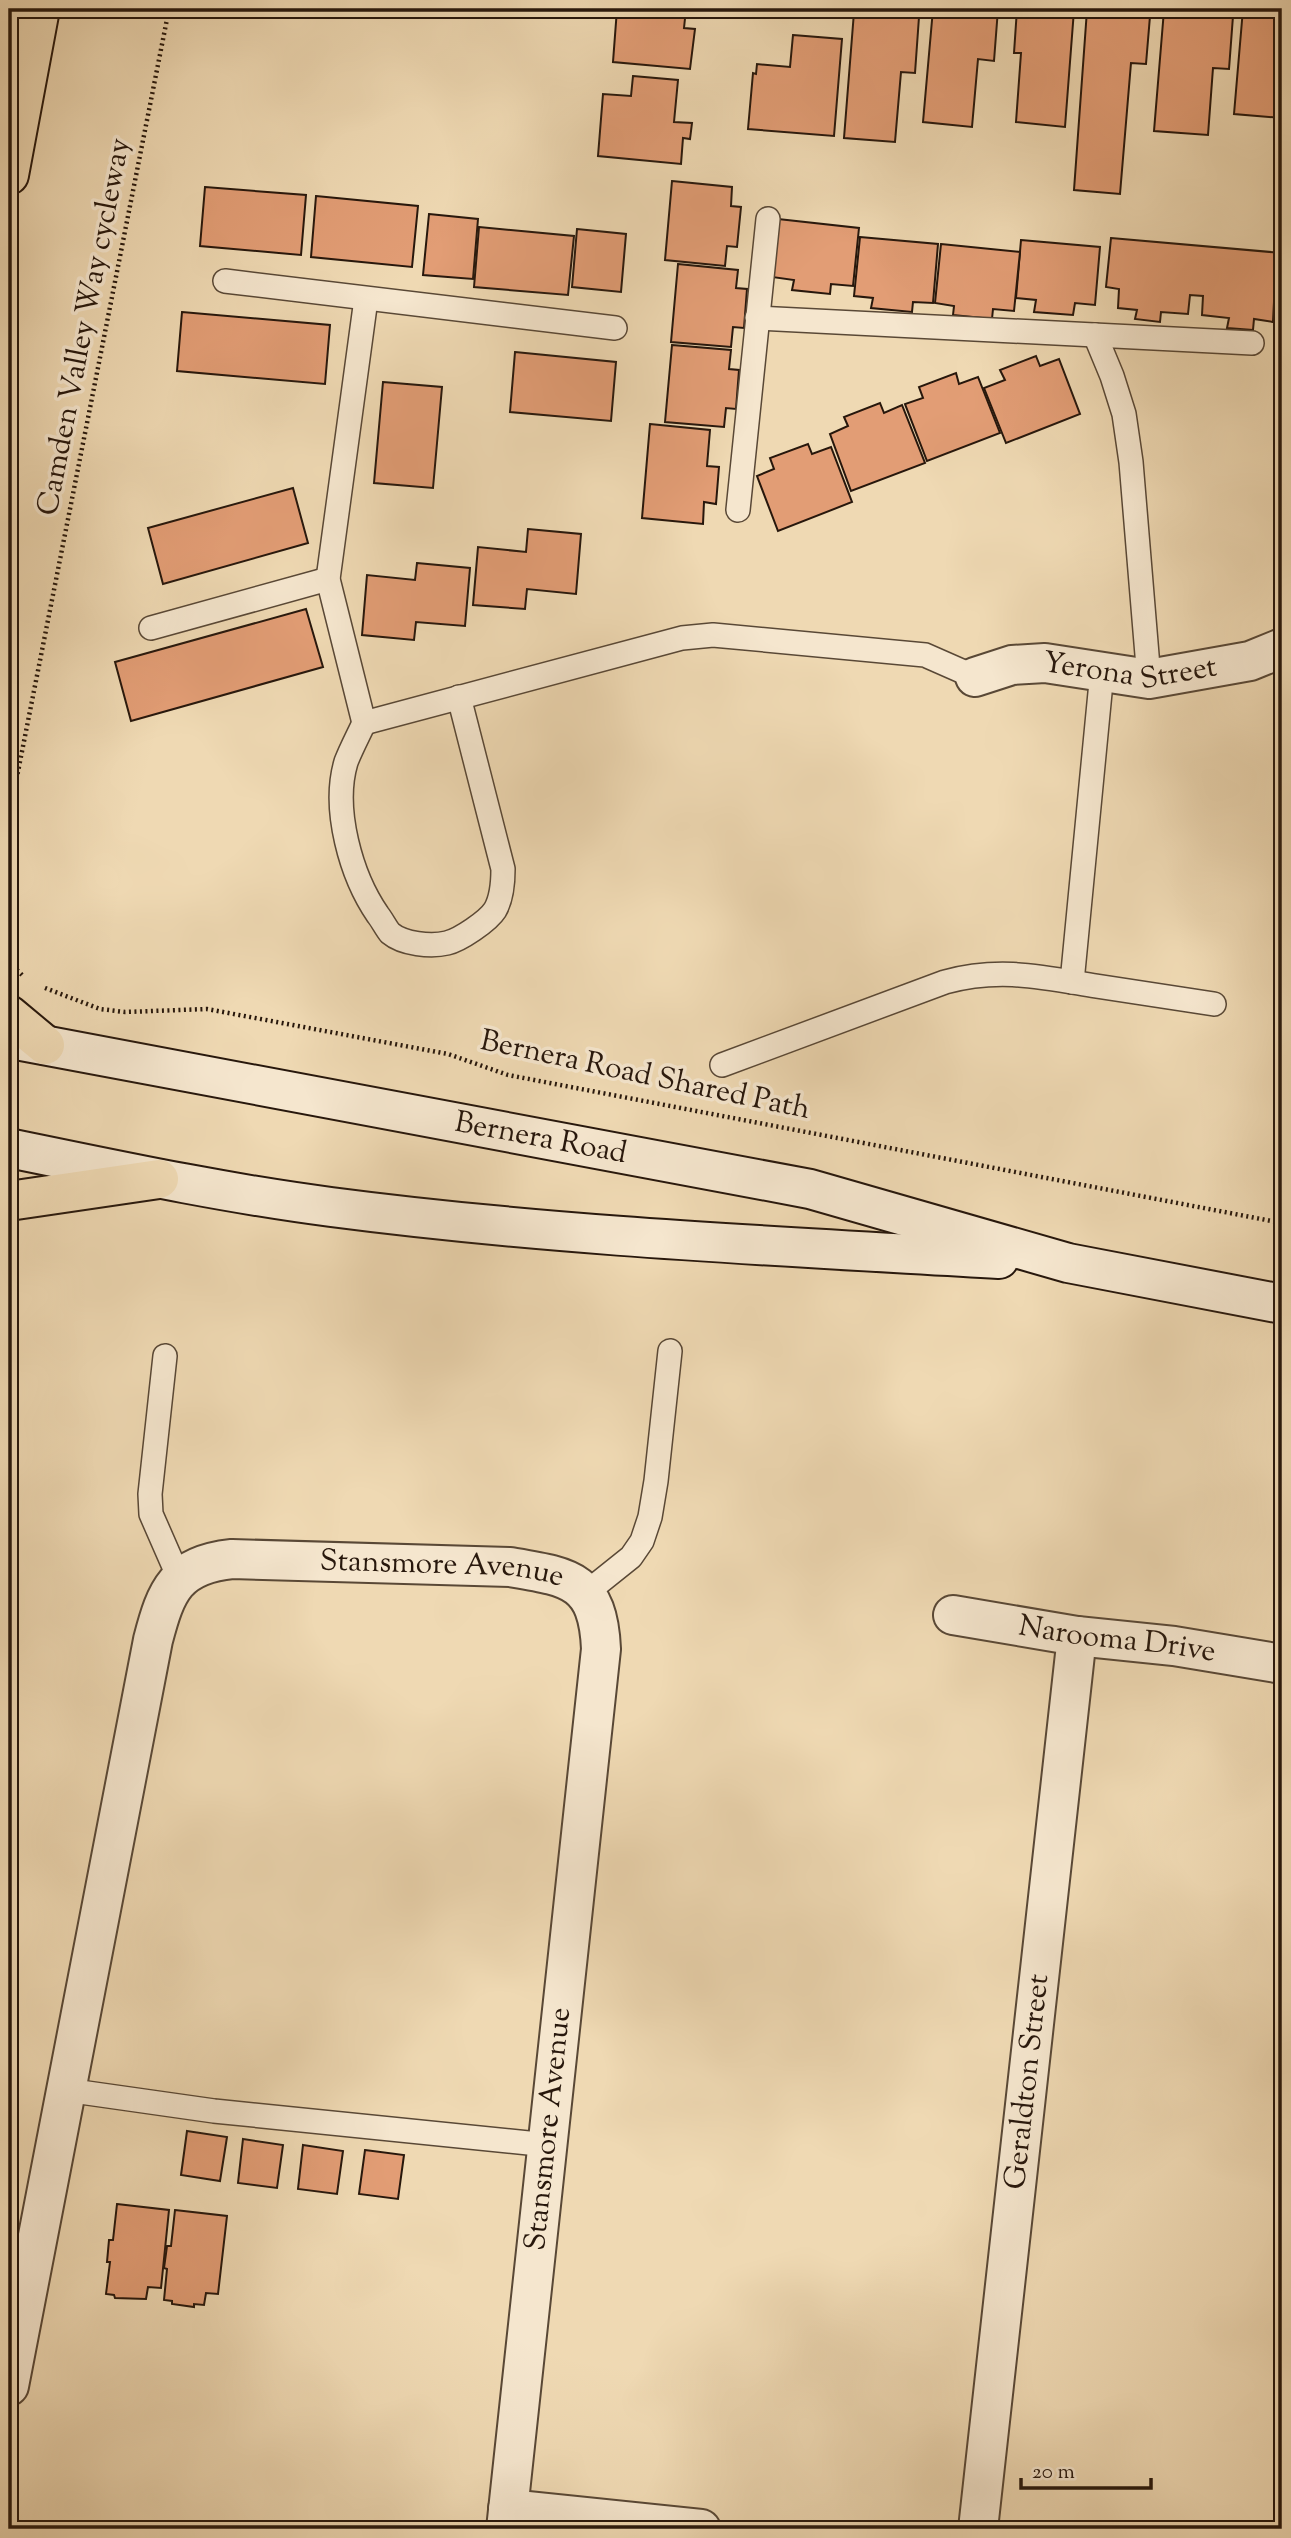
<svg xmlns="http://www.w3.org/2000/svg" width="1291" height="2538" font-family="'Sorts Mill Goudy',serif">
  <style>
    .building { fill: #e29d75; stroke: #27170c; stroke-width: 2 }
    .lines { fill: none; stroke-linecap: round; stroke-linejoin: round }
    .lane-casing { stroke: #594836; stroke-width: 26 }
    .street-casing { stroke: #594836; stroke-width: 42 }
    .secondary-casing { stroke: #27170c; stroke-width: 42 }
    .primary-casing { stroke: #27170c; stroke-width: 42 }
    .path { stroke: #27170c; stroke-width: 4.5; stroke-dasharray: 2 3.5; stroke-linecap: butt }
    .lane { stroke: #f5e6ce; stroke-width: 23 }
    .street { stroke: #f5e6ce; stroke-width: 38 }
    .secondary { stroke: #f5e6ce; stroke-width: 38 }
    .primary { stroke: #efd9b3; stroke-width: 38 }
    .labels { text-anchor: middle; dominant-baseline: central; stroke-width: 7; stroke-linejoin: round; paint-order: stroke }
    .street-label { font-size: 30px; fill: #27170c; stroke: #f5e6ce }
  </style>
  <rect width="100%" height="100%" fill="#efd9b3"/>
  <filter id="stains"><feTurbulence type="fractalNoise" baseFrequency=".00286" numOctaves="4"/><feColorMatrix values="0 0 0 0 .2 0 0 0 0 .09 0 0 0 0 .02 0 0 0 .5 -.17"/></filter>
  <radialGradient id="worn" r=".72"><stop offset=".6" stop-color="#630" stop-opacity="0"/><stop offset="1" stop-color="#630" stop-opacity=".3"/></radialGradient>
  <g class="building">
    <polygon points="617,9 686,9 684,28 695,29 690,69 613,62"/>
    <polygon points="933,9 998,9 994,61 978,59 972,127 923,122"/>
    <polygon points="1017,9 1074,10 1065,127 1016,122 1021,53 1014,53"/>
    <polygon points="1107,9 1143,9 1142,15 1150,16 1146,64 1131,63 1120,194 1074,190 1087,10 1107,12"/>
    <polygon points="1184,9 1226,9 1225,16 1233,16 1229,69 1213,68 1208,135 1154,131 1164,10 1183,12"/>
    <polygon points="1243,9 1282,9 1282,118 1234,114"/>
    <polygon points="854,12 919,17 915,73 901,72 895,142 844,138"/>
    <polygon points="793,35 842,39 834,136 748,129 753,73 756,74 757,64 790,67"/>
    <polygon points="633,76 678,80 674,122 692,123 690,139 683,138 681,164 598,156 603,94 631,96"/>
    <polygon points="672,181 732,187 731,206 741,207 737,247 727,246 725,266 665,260"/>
    <polygon points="205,187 306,195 301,255 200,246"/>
    <polygon points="316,196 418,206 412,267 311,257"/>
    <polygon points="429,214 478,219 473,279 423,275"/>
    <polygon points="778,219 859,228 853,286 831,284 830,294 792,290 794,280 772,277"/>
    <polygon points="479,227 574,236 568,295 474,287"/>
    <polygon points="577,229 626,234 621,292 572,287"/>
    <polygon points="860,237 938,244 933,303 913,302 912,312 871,308 873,298 854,296"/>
    <polygon points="1111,238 1282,253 1282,303 1274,302 1273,322 1254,319 1253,330 1227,328 1229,318 1202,315 1203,296 1190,295 1188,314 1161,312 1160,322 1135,319 1137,310 1118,308 1119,289 1106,287"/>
    <polygon points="1021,240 1100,247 1095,305 1075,303 1073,315 1034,312 1036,300 1016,298"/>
    <polygon points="941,244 1020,252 1014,311 993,309 992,319 953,315 954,306 935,303"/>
    <polygon points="678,264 738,270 736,288 747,289 744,328 733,327 731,347 671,342"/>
    <polygon points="182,312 330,325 325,384 177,371"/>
    <polygon points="672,345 731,350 729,369 739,370 736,409 726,408 724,427 665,422"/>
    <polygon points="515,352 616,362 611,421 510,412"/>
    <polygon points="1036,356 1040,366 1059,359 1080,414 1006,443 984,388 1005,380 1000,370"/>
    <polygon points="956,373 959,384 978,377 1000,433 927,461 905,404 923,398 919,387"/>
    <polygon points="383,382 442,387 433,488 374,483"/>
    <polygon points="880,403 884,413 902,405 925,463 851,491 830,434 848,426 844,417"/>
    <polygon points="650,424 710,430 707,466 719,467 716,504 704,502 703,524 642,518"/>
    <polygon points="808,444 812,454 831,447 852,502 778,531 757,476 774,469 770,458"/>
    <polygon points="293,488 308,543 163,584 148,528"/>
    <polygon points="528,529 581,534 576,594 527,589 525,609 473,605 478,547 526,552"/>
    <polygon points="417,563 470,568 465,626 416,622 414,640 362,635 367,575 415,580"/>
    <polygon points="306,609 323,667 131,721 115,662"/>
    <polygon points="187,2131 227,2137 220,2181 181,2175"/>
    <polygon points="243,2139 283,2145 277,2188 238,2183"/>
    <polygon points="303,2145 343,2151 337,2194 298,2189"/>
    <polygon points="365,2150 404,2155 398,2199 359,2194"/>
    <polygon points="117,2204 169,2210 161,2288 148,2287 146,2299 115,2298 114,2295 106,2294 110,2262 107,2262 109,2240 113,2240"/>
    <polygon points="175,2210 227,2216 218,2294 206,2293 204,2305 194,2304 194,2307 172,2304 172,2301 164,2300 167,2269 164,2268 167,2246 171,2246"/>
  </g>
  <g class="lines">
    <g class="lane-casing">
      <g id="lane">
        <polyline points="225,281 615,328"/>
        <polyline points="366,299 328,579 364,723 682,638 713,635 925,655 975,677"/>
        <polyline points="757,318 1252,343"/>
        <polyline points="1095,335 1112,376 1124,414 1131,462 1149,679"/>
        <polyline points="738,510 768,219"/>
        <polyline points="151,628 328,579"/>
        <path d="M364 723C358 736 351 749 346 762 332 809 351 876 378 915 382 920 386 928 390 933 403 944 431 947 447 943 460 940 488 921 495 910 502 898 503 882 503 869L459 697"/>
        <polyline points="1072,982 1102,672"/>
        <path d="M722 1065 945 982C1000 967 1041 977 1096 986 1135 992 1174 998 1214 1004"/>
        <polyline points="165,1356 150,1494 151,1514 179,1578"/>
        <polyline points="586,1593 631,1557 642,1541 650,1517 656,1481 670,1351"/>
        <polyline points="66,2090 214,2111 548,2145"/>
      </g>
    </g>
    <g class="street-casing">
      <g id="street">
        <path id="s1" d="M975 677 1012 665 1045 663 1149 679 1250 661 1282 648"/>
        <path id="s2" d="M953 1615 1077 1636 1174 1646 1282 1664"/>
        <path id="s3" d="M9 2386 153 1640C166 1590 176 1565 232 1559L510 1567C570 1577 598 1580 601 1649L506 2529"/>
        <polyline points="508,2509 701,2529"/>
        <path id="s4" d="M978 2529 1077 1636"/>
      </g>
    </g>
    <g class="secondary-casing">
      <g id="secondary">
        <path id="s5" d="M11 1039 810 1189 1068 1263 1282 1304"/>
        <path d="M9 1148C116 1170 223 1193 331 1207 552 1236 776 1246 999 1259"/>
      </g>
    </g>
    <g class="primary-casing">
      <g id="primary">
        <polyline points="9,175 40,9"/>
        <polyline points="9,1015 45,1045"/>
        <polyline points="9,1201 159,1179"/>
      </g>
    </g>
    <g class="path">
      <polyline points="9,817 169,9"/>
      <polyline points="9,962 22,975"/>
      <polyline points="45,988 100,1009 125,1012 207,1009 448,1054 508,1075 1282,1223"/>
    </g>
    <use href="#lane" class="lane"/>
    <use href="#street" class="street"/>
    <use href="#secondary" class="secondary"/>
    <use href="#primary" class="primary"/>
  </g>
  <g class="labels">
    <g class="street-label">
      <text transform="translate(85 327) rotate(-79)">Camden Valley Way cycleway</text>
      <text stroke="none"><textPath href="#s1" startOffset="158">Yerona Street</textPath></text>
      <text transform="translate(645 1076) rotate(12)">Bernera Road Shared Path</text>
      <text stroke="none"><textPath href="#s5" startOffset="539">Bernera Road</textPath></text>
      <text stroke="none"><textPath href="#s3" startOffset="1094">Stansmore Avenue</textPath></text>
      <text stroke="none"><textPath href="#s2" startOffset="166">Narooma Drive</textPath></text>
      <text stroke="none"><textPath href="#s4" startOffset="450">Geraldton Street</textPath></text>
      <text transform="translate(549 2129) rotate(-84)">Stansmore Avenue</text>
    </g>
  </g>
  <rect width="1291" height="2538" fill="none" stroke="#efd9b3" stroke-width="35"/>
  <rect x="10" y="10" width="1270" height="2517" fill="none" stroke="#27170c" stroke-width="3.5"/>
  <rect x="18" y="18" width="1256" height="2503" fill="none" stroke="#27170c" stroke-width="2"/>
  <path d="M1021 2478v10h130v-10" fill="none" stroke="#27170c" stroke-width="3.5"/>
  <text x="1032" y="2478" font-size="21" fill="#27170c" stroke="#f5e6ce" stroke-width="5" paint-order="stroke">20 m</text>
  <rect width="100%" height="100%" filter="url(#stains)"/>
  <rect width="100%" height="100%" fill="url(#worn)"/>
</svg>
